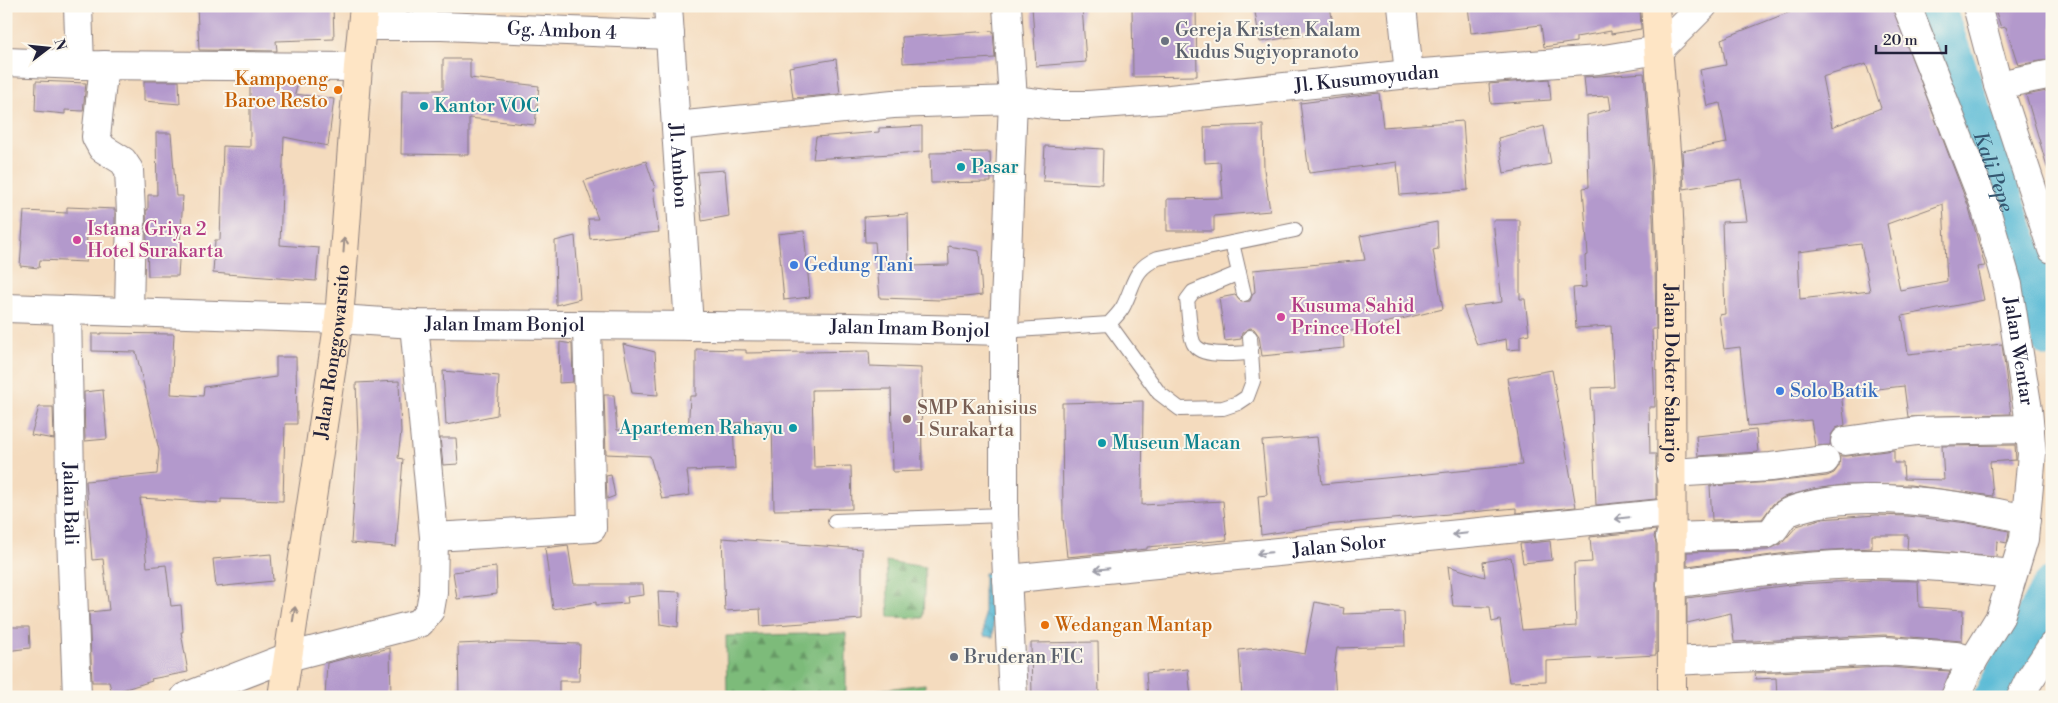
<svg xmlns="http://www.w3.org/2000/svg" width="2058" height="703" font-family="'Libre Bodoni',serif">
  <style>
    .forest { fill: url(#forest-firs); stroke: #506e5a }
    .water { fill: url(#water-waves); stroke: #3c6e88 }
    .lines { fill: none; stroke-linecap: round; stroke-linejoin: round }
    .river { stroke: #57b9d5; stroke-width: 41 }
    .building { fill: #b399cc; fill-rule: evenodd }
    .service-casing { stroke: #8b7e7c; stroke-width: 16 }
    .minor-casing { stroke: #8b7e7c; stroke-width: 30 }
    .tertiary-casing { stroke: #8b7e7c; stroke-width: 30 }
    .secondary-casing { stroke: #8b7e7c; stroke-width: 30 }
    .service { stroke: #fff; stroke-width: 14 }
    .minor { stroke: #fff; stroke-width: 28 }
    .tertiary { stroke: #fff; stroke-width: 28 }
    .secondary { stroke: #fee5c5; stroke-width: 28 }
    .oneway { stroke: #9b8d87 }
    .oneway2 { stroke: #9c9ca7 }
    .worship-dot { fill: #6b7280; stroke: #fbf7ec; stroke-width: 2 }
    .food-dot { fill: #e8710a; stroke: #fbf7ec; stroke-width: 2 }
    .culture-dot { fill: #0f9aa8; stroke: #fbf7ec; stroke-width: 2 }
    .hotel-dot { fill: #d1479c; stroke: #fbf7ec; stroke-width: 2 }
    .shop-dot { fill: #3f7fe0; stroke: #fbf7ec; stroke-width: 2 }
    .education-dot { fill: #8d6e63; stroke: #fbf7ec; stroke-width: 2 }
    .labels { text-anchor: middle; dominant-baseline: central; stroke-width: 4; stroke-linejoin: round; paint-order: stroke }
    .worship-label { font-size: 19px; fill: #5b616d; stroke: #fbf7ec; text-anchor: start }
    .street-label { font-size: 19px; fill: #22223b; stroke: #fbf7ec }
    .food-label { font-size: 19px; fill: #c56008; stroke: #fbf7ec; text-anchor: end }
    .culture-label { font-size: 19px; fill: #0d838f; stroke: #fbf7ec; text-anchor: start }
    .hotel-label { font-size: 19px; fill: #b23c85; stroke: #fbf7ec; text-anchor: start }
    .shop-label { font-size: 19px; fill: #366cbe; stroke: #fbf7ec; text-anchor: start }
    .education-label { font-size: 19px; fill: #785e54; stroke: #fbf7ec; text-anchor: start }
    .water-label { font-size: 20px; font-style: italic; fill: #355771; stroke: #fbf7ec }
  </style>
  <defs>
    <pattern id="forest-firs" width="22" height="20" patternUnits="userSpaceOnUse" patternTransform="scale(1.25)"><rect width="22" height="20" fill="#7dbb7a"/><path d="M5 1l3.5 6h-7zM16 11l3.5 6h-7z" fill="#669865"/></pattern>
    <pattern id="water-waves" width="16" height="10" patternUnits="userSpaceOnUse" patternTransform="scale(1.25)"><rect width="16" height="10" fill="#57b9d5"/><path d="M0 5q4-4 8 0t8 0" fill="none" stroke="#4896ae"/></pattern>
  </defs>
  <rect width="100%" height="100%" fill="#fbf7ec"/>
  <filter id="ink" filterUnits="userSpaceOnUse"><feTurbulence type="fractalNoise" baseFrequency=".02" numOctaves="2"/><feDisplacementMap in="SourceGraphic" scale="10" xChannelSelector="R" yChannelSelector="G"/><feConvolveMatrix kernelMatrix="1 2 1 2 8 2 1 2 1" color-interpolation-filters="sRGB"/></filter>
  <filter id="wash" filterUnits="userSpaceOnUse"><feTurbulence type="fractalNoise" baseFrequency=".0096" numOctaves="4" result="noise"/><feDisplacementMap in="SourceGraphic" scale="20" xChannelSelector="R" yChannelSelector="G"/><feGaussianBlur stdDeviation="1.12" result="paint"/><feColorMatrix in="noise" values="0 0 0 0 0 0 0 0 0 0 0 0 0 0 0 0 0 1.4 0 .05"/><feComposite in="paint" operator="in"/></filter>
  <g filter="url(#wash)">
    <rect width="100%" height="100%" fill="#f4dbbe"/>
    <g class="forest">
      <polygon points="886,561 925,567 923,618 889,617"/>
      <polygon points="846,633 846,697 727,697 726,636"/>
      <polygon points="925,684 925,697 877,697 878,690"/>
    </g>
    <polygon class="water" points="984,573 993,573 993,637 984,636"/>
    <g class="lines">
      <g class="river">
        <path id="s1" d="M1934 6 2052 338"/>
        <polyline points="1994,697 2052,587"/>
      </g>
    </g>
    <g id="blocks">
      <g class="building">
        <polygon points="197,6 333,6 334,39 276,41 277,51 199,50"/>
        <polygon points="1032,6 1082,6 1086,62 1036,66"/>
        <polygon points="1132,6 1196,6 1197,76 1133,77"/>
        <polygon points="1254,6 1330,6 1334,30 1260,42"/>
        <polygon points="1468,6 1640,6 1641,29 1611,34 1611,31 1576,37 1576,42 1544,47 1541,25 1471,33"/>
        <path d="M1805 6H1892L1969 208 1985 266 1977 267 1984 300 1902 316 1908 354 2002 344 2011 414 1908 417 1904 386 1841 393 1845 425 1836 428 1831 435 1830 445 1815 446 1811 420 1748 426 1740 347 1724 349 1719 315 1725 314 1722 222 1747 221 1741 179 1684 189 1682 151 1727 143 1720 103 1707 106 1700 70 1726 65 1721 39ZM1866 64 1881 108 1832 127 1822 77ZM1943 204 1947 281 1900 290 1887 224ZM1861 244 1870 291 1800 299 1798 252Z"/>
        <polygon points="1994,6 2052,6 2052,59 2018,65 2006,27 2001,28"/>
        <polygon points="993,31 995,58 903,63 902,37"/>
        <polygon points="443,59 470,59 470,78 539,86 535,125 469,118 469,155 401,154 402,90 443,90"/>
        <polygon points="836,59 840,94 793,98 789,67"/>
        <polygon points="1644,73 1651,166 1655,269 1656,329 1652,329 1655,407 1649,407 1650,454 1656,454 1656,499 1596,505 1591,388 1614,387 1611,326 1576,328 1573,288 1586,287 1585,256 1588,255 1583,188 1589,187 1587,115 1611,109 1609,96 1586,97 1584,77"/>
        <polygon points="1549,79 1551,100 1491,104 1489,84"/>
        <polygon points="36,81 86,83 83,111 65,110 65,114 35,111"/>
        <polygon points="144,81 179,81 180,104 144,101"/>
        <polygon points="250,82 298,82 295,94 334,99 328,146 284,137 280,245 319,248 316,281 213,273 215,240 220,240 223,146 250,147"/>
        <polygon points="2052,90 2052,169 2048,170 2026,95"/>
        <polygon points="1379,93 1383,127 1463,121 1468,190 1400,195 1397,162 1309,173 1300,103"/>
        <polygon points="1263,125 1264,169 1270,211 1214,216 1214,231 1167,231 1167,199 1223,198 1220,162 1205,163 1204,127"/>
        <polygon points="922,126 922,152 813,159 816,137 879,132 879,128"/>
        <polygon points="1544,126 1551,164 1504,173 1498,138"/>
        <polygon points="156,133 171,133 176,196 183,196 178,276 148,276 146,210 148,210 148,195 157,195"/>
        <polygon points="1045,146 1103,149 1102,184 1043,181"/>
        <polygon points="990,152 991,182 931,183 930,153"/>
        <polygon points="646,161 655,188 653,189 659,232 590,239 588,219 598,219 584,181"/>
        <polygon points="725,170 729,216 702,221 697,172"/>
        <polygon points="67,207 115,209 115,232 87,231 86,262 40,260 39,268 20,266 24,211 67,213"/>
        <polygon points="908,214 909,266 949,265 948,246 979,251 982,295 940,300 880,298 875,242 865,242 864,217"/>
        <polygon points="1493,220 1520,220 1520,299 1525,299 1529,334 1520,336 1520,349 1507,350 1506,339 1477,345 1463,307 1502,302"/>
        <polygon points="1437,222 1438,249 1433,250 1443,309 1343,333 1344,348 1262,356 1259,336 1254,329 1250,328 1242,333 1241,339 1225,341 1219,298 1235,295 1241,302 1250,301 1253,293 1255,292 1253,270 1365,260 1360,236"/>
        <polygon points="804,231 810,297 784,300 778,234"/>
        <polygon points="575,236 580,299 556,305 555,241"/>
        <polygon points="101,333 174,334 171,394 203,396 204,387 276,377 276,357 296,357 297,424 285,424 283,501 221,499 221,503 140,498 147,567 166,565 171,606 181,605 183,632 181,632 188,672 151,679 152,681 112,693 109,682 92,682 89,612 109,610 103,559 92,560 86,481 157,474 159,450 136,352 92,351 92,334 101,334"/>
        <polygon points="560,342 572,344 573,382 559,383"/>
        <polygon points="623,344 655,352 658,395 632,393"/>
        <polygon points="696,349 746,350 746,353 869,351 870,366 921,368 922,471 893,472 891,389 812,390 814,467 851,466 852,509 774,510 772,421 733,423 735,469 687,471 690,495 662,499 650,456 606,454 604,395 614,395 617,430 688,433 690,396 696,396"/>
        <polygon points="1552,370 1576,507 1516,513 1516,508 1325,525 1261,535 1258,496 1267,495 1262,441 1317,437 1322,484 1522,465 1507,378"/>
        <polygon points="443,371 499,376 497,415 446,425"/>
        <polygon points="399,381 401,432 398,458 403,459 396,547 351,543 358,437 356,383"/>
        <polygon points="103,390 107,439 85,441 84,392"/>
        <polygon points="1143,401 1142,505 1223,501 1227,540 1147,547 1147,549 1067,557 1063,519 1062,403"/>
        <polygon points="39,407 53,407 54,439 31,435"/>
        <polygon points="1756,430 1758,452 1698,456 1696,436"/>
        <polygon points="440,438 456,438 458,464 443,465"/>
        <polygon points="2015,445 2016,460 1990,462 1993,496 1910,485 1844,485 1813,489 1784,497 1773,504 1762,519 1712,520 1710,486 1773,482 1827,476 1834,473 1839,466 1840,456 1847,456 1894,450 1894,463 1903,463 1904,479 1944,480 1942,446"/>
        <polygon points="611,475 615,496 607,499 606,476"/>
        <polygon points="1876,515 1907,516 1968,523 2009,531 2008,539 2007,543 1997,541 1996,557 1907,549 1908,535 1872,535 1872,548 1795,552 1687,566 1687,552 1768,550 1782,543 1797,526 1820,519"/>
        <polygon points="1656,530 1654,537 1656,543 1656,655 1546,661 1546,681 1509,682 1500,620 1492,622 1490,607 1453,606 1448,566 1485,577 1483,562 1511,557 1522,630 1576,626 1574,563 1592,562 1590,537"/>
        <polygon points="722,538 862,549 862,619 761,626 760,609 725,611"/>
        <polygon points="1550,541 1552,560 1523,563 1520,544"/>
        <polygon points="568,545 574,584 643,584 644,595 627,597 628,603 596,605 596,602 553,609 545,548"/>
        <polygon points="271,554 273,581 216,587 213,559"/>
        <polygon points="496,567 497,594 457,599 453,572"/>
        <polygon points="1872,580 1918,581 1919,607 1963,610 1962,641 1884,635 1734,642 1731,613 1687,623 1687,598 1798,584"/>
        <polygon points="658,591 680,592 678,627 660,624"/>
        <polygon points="1315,602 1344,608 1343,614 1404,612 1405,646 1337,648 1334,669 1336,697 1242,697 1239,650 1266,647 1305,654"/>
        <polygon points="6,627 29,627 30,648 6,651"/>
        <polygon points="503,642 580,644 579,681 559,681 559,697 459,697 458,644"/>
        <polygon points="1098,642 1099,697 1032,697 1031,643"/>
        <polygon points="390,648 391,697 325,697 327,663"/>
        <polygon points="1885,667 1950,671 1940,697 1777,697 1776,678 1756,679 1755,673"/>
        <polygon points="1188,669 1191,697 1148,697 1146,673"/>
      </g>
    </g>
  </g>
  <g filter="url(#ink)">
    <use href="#blocks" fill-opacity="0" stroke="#8b7e7c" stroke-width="1"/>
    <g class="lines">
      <g class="service-casing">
        <g id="service">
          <polyline points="1232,243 1244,294"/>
          <path d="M1239 273 1193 292 1187 300C1189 311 1189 332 1193 342 1199 359 1236 353 1251 353"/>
          <polyline points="1109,324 1159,393 1180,409 1223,408 1238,403 1247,397 1253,381 1250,337"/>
          <path d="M1004 331 1109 324C1114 318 1121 312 1124 305 1135 283 1133 269 1158 258L1295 230"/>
          <polyline points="835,521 1004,515"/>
        </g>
      </g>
      <g class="minor-casing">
        <g id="minor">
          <polyline points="78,6 80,65"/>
          <path id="s2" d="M668 6 689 326"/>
          <polyline points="1402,6 1409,74"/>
          <path id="s3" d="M1907 6 1984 203 2008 285 2028 410 2032 454 2024 539 2000 617 1968 669 1955 697"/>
          <polyline points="1977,6 1998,85 2052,249"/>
          <path id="s4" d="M363 26H442L670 35"/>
          <polyline points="6,62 80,65 358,67"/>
          <polyline points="104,65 96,137 102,148 123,161 129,170 131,213 129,312"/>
          <polyline points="1998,85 2052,74"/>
          <polyline points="676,126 893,104 1013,100"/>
          <path id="s5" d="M6 308 339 319 414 324 850 327 1004 331"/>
          <path id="s6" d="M67 310 71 535 77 697"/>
          <polyline points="1845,441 1917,431 2030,429"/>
          <polyline points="1670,473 1771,467 1825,460"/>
          <polyline points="434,537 592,528 587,326"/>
          <path d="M1670 537 1767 534C1779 529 1777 516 1791 511 1855 487 1961 504 2026 519"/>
          <path id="s7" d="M1007 579 1670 513"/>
          <path d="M1671 584C1738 575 1804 564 1872 564 1919 564 1965 569 2012 574"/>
          <polyline points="1672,661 1885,651 1956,656 1973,661"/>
          <polyline points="185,697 288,657 420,623 430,610 433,593 434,537 414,324"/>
          <polyline points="2021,697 2028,682 2052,646"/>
        </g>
      </g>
      <g class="tertiary-casing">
        <g id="tertiary">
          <polyline points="1007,6 1013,100 1004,331 1004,515 1013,697"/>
          <path id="s8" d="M1013 100 1055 105H1088L1170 99 1409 74 1598 60 1659 50 1703 6"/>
        </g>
      </g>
      <g class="secondary-casing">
        <g id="secondary">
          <path id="s9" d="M1655 6 1667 165 1671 269 1672 697"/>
          <path id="s10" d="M282 697 339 319 358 67 364 6"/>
        </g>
      </g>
      <use href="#service" class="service"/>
      <use href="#minor" class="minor"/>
      <use href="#tertiary" class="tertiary"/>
      <use href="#secondary" class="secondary"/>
    </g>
    <defs><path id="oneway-shaft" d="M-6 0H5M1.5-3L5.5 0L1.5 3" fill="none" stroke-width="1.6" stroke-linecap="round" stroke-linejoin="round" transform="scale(1.25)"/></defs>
    <g class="oneway">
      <use href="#oneway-shaft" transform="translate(344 245) rotate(-86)"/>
      <use href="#oneway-shaft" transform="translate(294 614) rotate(-81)"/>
    </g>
    <g class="oneway2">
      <use href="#oneway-shaft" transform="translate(1622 518) rotate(174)"/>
      <use href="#oneway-shaft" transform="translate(1460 534) rotate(174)"/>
      <use href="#oneway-shaft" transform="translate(1264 553) rotate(174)"/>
      <use href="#oneway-shaft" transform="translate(1102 569) rotate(174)"/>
    </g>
  </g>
  <g class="worship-dot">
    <circle cx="1165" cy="41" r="5"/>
    <circle cx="954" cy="657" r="5"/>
  </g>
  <g class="food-dot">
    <circle cx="338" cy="90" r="5"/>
    <circle cx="1045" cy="625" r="5"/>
  </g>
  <g class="culture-dot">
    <circle cx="424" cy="106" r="5"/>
    <circle cx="961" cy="167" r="5"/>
    <circle cx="793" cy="428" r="5"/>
    <circle cx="1102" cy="443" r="5"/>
  </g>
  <g class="hotel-dot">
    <circle cx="77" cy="240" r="5"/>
    <circle cx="1281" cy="317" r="5"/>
  </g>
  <g class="shop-dot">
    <circle cx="794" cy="265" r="5"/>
    <circle cx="1780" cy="391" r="5"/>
  </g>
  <circle class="education-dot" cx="907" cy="419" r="5"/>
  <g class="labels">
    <g class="worship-label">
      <text x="1175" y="30">Gereja Kristen Kalam<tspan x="1175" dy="22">Kudus Sugiyopranoto</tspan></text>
      <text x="964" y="657">Bruderan FIC</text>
    </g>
    <g class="street-label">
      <text stroke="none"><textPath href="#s4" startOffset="199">Gg. Ambon 4</textPath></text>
      <text stroke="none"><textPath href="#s8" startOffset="355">Jl. Kusumoyudan</textPath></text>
      <text stroke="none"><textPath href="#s2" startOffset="160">Jl. Ambon</textPath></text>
      <text stroke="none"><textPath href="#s5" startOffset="499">Jalan Imam Bonjol</textPath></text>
      <text stroke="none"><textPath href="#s5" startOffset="904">Jalan Imam Bonjol</textPath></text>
      <text stroke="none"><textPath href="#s3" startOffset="364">Jalan Wentar</textPath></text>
      <text stroke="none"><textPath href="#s10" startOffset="349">Jalan Ronggowarsito</textPath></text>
      <text stroke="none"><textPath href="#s9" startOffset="368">Jalan Dokter Saharjo</textPath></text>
      <text stroke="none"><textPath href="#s6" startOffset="194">Jalan Bali</textPath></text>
      <text stroke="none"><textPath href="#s7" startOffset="334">Jalan Solor</textPath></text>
    </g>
    <g class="food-label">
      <text x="328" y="79">Kampoeng<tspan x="328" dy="22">Baroe Resto</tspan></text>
      <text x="1055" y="625" text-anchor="start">Wedangan Mantap</text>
    </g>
    <g class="culture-label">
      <text x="434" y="106">Kantor VOC</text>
      <text x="971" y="167">Pasar</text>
      <text x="783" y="428" text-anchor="end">Apartemen Rahayu</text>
      <text x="1112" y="443">Museun Macan</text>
    </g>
    <g class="hotel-label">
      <text x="87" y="229">Istana Griya 2<tspan x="87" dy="22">Hotel Surakarta</tspan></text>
      <text x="1291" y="306">Kusuma Sahid<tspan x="1291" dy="22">Prince Hotel</tspan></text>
    </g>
    <g class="shop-label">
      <text x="804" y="265">Gedung Tani</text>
      <text x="1790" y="391">Solo Batik</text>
    </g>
    <g class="education-label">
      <text x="917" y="408">SMP Kanisius<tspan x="917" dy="22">1 Surakarta</tspan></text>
    </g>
    <g class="water-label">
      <text stroke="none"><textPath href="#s1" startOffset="176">Kali Pepe</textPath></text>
    </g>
  </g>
  <rect width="2058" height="703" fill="none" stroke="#fbf7ec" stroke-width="25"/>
  <g transform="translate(48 48) rotate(74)" stroke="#fbf7ec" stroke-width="4" paint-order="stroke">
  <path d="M0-4L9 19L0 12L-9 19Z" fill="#22223b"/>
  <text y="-8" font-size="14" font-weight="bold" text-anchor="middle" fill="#22223b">N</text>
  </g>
  <path d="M1876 45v8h70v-8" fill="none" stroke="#22223b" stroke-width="2.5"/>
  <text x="1883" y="45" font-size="15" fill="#22223b" stroke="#fbf7ec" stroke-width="4" paint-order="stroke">20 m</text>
</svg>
